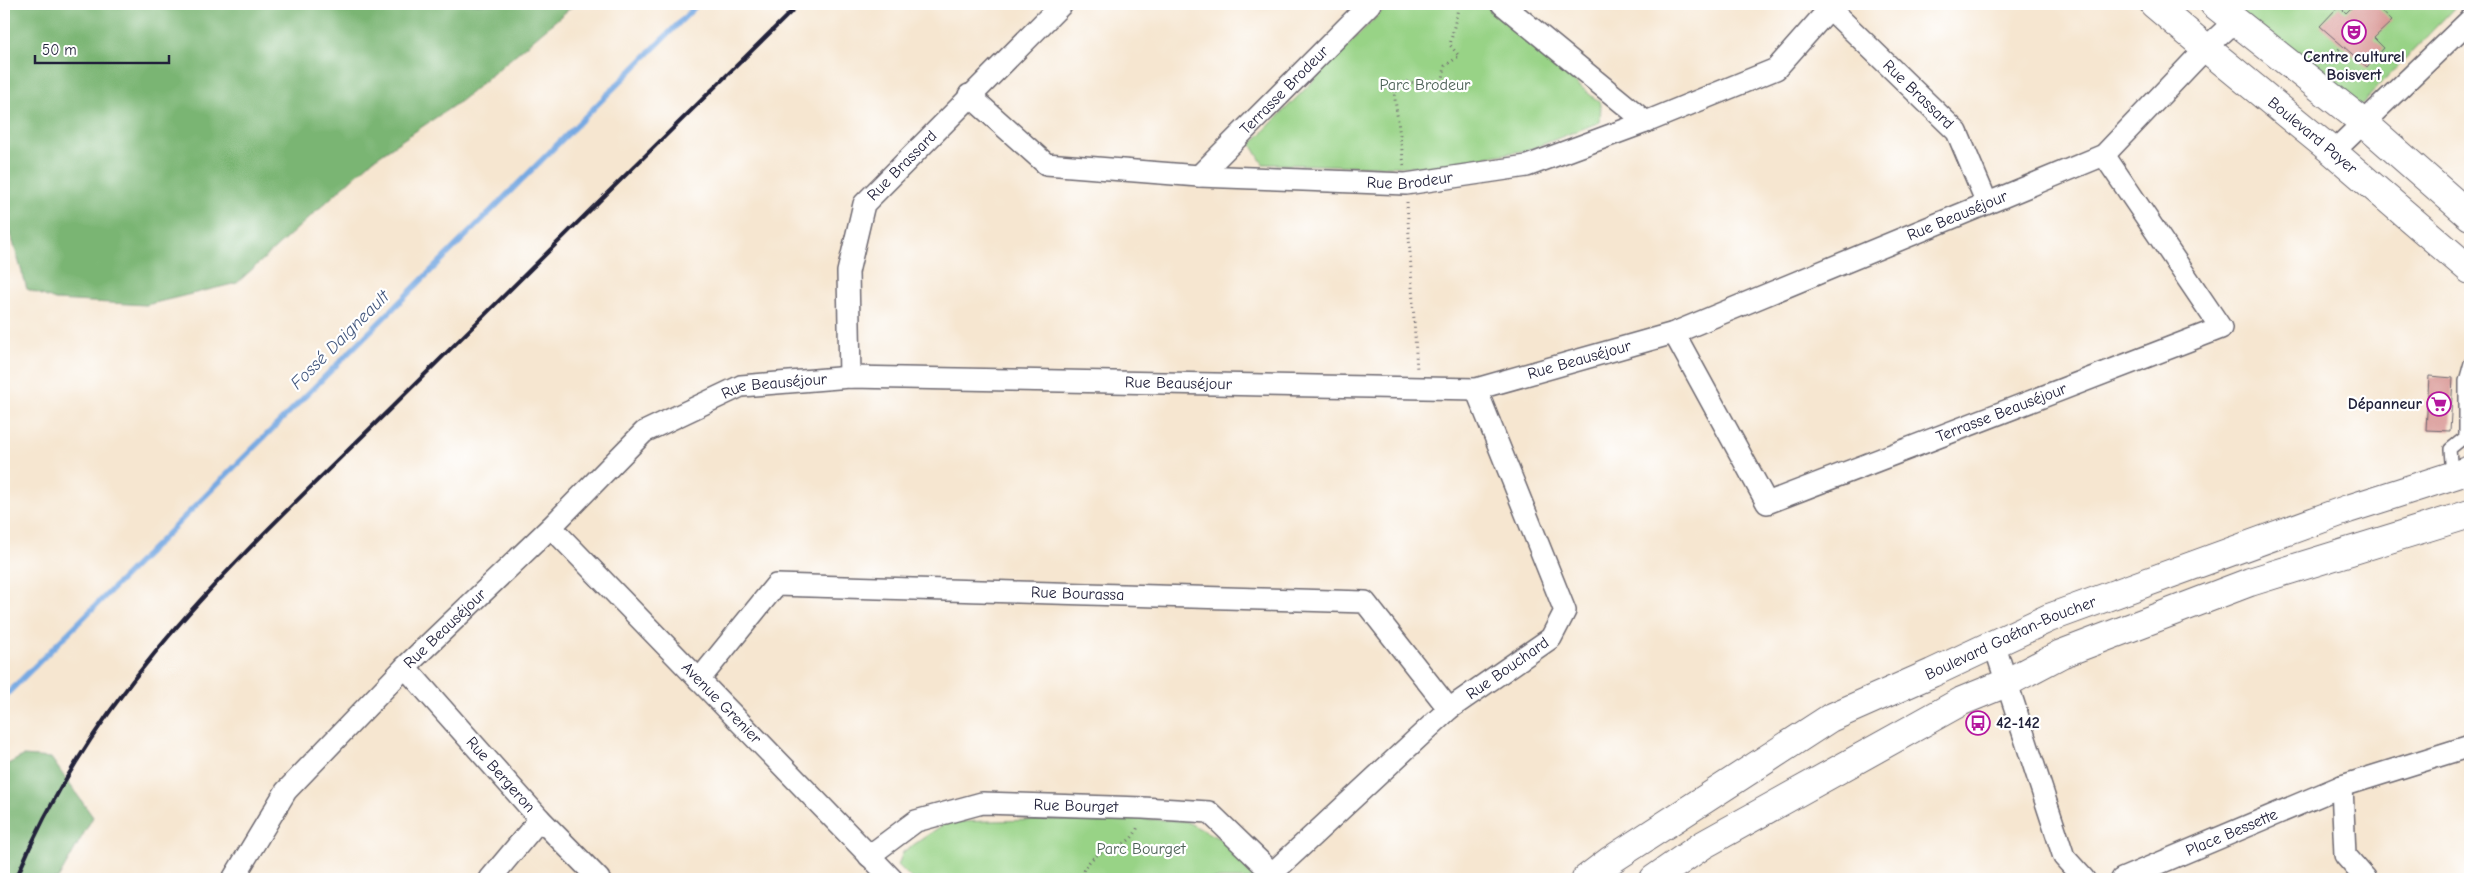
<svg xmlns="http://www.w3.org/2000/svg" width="2474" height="883" font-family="'Comic Neue',sans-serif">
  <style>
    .green { fill: #98d386; stroke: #5d7a60 }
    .forest { fill: #7ab573; stroke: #4e6c57 }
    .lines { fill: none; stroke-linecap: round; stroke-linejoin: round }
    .stream { stroke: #76a9e2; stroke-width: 5.5 }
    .building { fill: #d89593 }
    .lane-casing { stroke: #6c676f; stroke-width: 14 }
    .street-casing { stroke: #6c676f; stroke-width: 24 }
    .secondary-casing { stroke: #6c676f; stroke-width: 30 }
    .path { stroke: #6c676f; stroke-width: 3; stroke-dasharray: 1 4; stroke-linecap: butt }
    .lane { stroke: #fff; stroke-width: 11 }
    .street { stroke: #fff; stroke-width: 21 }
    .secondary { stroke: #fff; stroke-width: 28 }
    .rail { stroke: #22223b; stroke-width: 4 }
    .labels { text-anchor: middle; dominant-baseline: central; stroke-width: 4.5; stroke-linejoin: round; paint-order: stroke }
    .poi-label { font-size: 16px; font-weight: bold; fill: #22223b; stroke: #fff }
    .park-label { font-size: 16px; fill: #4b6055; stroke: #fff }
    .street-label { font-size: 16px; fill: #22223b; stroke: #fff }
    .water-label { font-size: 18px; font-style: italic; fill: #44587e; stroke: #fff }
  </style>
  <rect width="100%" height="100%" fill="#fff"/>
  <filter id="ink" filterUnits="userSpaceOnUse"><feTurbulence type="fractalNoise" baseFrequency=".02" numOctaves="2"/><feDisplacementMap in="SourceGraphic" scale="10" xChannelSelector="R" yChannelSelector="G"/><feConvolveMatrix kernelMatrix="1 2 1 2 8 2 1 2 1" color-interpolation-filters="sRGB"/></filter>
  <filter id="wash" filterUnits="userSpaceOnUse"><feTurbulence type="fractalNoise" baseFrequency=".0096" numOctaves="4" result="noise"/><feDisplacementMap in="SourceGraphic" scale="20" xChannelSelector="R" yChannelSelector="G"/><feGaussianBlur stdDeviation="1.12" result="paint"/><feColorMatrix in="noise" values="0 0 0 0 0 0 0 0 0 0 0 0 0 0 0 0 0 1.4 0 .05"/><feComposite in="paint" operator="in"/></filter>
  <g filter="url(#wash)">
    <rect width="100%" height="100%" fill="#f6e6d0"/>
    <g class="green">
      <polygon points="1389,4 1483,4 1601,104 1600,122 1528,150 1428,167 1263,164 1251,144"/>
      <polygon points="2231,4 2458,4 2355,111"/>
      <polygon points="1128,818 1185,821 1226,842 1254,879 912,879 898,865 903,852 947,822"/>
    </g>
    <g class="forest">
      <polygon points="4,4 575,4 462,100 374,159 237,283 146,305 55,300 27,289 4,212"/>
      <polygon points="23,756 51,758 93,817 58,879 4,879 4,766"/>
    </g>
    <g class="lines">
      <polyline class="stream" points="4,697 698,4"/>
    </g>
    <g id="blocks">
      <g class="building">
        <polygon points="2355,4 2374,4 2392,21 2374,38 2384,48 2367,67 2320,26 2339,6 2346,13"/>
        <polygon points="2429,376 2453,378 2450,431 2426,430"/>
      </g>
    </g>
  </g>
  <g filter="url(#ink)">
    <use href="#blocks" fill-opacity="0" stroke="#6c676f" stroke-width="1"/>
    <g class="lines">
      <g class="lane-casing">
        <polyline id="lane" points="2452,475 2450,449 2465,437 2465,381 2470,363"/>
      </g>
      <g class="street-casing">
        <g id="street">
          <polyline points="1502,4 1646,122"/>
          <path id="s1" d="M1825 4 1957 132 1987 203"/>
          <path id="s2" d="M969 95 1046 164 1199 176 1406 184 1527 166 1646 122 1776 69 1830 8"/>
          <polyline points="2333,152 2470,20"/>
          <path id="s3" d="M1199 176 1370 4"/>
          <path id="s4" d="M1674 333 1767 503 2221 328 2104 155"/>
          <path id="s5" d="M850 377 848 272 864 204 1062 4"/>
          <path id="s6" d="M551 527 892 879"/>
          <polyline points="1994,644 2064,857 2084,879"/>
          <path id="s7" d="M405 667 540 819 599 879"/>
          <path id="s8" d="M699 680 776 585 1365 602 1449 709"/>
          <polyline points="2342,786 2345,855 2366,879"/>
          <path id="s9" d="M869 856 916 821 982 803 1143 808 1209 812 1272 873"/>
          <path id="s10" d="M233 879 286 791 405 667 551 527 644 432 741 386 850 377 1476 389 1674 333 2104 155 2206 48 2234 22"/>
          <polyline points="490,879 540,819"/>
          <path id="s11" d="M1266 879 1449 709 1551 638 1565 611 1476 389"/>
          <path id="s12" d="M2122 879 2342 786 2470 746"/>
        </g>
      </g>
      <g class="secondary-casing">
        <g id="secondary">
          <path id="s13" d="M2154 4 2206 48 2333 152 2470 270"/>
          <polyline points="2214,4 2363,122 2470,216"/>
          <path id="s14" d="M1586 879 1611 860 1830 718 1932 673 2049 618 2348 509 2470 470"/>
          <polyline points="1654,879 1703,845 1962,701 2006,683 2061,654 2250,582 2470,514"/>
        </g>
      </g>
      <g class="path">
        <polyline points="2325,64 2342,46"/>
        <polyline points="1404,165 1394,92 1407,82 1442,86 1445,66 1459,56 1450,45 1459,4"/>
        <polyline points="1407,202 1417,370"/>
        <path d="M1078 879C1082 873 1086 865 1092 859 1107 845 1131 850 1138 826"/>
      </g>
      <use href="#lane" class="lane"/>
      <use href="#street" class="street"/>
      <use href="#secondary" class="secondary"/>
      <path class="rail" d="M16 879C96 683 247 551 394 405 528 271 664 137 799 4"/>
    </g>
  </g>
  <defs>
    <g id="theatre-ring" transform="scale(1.25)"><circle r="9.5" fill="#fff" stroke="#b5179e" stroke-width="1.5"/><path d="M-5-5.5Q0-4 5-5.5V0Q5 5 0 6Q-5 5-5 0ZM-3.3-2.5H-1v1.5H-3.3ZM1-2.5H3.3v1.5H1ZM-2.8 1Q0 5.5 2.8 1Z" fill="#b5179e"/></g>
    <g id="supermarket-ring" transform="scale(1.25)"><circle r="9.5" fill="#fff" stroke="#b5179e" stroke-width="1.5"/><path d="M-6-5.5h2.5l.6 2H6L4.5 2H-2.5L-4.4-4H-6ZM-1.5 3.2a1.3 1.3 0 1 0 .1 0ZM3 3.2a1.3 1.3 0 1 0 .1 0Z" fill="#b5179e"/></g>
    <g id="bus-ring" transform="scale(1.25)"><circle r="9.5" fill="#fff" stroke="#b5179e" stroke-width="1.5"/><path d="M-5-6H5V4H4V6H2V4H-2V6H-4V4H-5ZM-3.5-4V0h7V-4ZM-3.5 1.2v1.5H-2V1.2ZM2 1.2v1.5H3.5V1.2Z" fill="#b5179e"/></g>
  </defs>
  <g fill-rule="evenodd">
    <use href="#theatre-ring" x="2354" y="32"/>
    <use href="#supermarket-ring" x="2439" y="404"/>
    <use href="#bus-ring" x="1978" y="723"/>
  </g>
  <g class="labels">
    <g class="poi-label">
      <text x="2354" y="57">Centre culturel<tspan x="2354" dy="18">Boisvert</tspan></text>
      <text x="2422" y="404" text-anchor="end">Dépanneur</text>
      <text x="1996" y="723" text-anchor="start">42-142</text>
    </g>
    <g class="park-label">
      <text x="1425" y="85">Parc Brodeur</text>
      <text x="1141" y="849">Parc Bourget</text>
    </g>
    <g class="street-label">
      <text stroke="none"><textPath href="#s3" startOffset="121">Terrasse Brodeur</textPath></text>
      <text stroke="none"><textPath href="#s1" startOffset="130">Rue Brassard</textPath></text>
      <text stroke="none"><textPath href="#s13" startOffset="206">Boulevard Payer</textPath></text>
      <text stroke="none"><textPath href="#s5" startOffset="229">Rue Brassard</textPath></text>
      <text stroke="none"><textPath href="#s2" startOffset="468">Rue Brodeur</textPath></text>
      <text stroke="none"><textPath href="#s10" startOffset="1965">Rue Beauséjour</textPath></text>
      <text stroke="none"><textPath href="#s10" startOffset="1560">Rue Beauséjour</textPath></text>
      <text stroke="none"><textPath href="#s10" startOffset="1155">Rue Beauséjour</textPath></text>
      <text stroke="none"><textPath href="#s10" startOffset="750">Rue Beauséjour</textPath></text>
      <text stroke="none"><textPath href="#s4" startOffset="445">Terrasse Beauséjour</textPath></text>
      <text stroke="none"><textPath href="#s8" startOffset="424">Rue Bourassa</textPath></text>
      <text stroke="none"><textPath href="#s10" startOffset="330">Rue Beauséjour</textPath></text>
      <text stroke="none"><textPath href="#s14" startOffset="490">Boulevard Gaétan-Boucher</textPath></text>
      <text stroke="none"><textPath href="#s11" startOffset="321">Rue Bouchard</textPath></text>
      <text stroke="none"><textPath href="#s6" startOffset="245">Avenue Grenier</textPath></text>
      <text stroke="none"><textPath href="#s7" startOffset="144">Rue Bergeron</textPath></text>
      <text stroke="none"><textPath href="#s9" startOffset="221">Rue Bourget</textPath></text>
      <text stroke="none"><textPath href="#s12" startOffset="119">Place Bessette</textPath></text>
    </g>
    <g class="water-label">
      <text transform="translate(340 340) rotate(-45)">Fossé Daigneault</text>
    </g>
  </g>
  <rect width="2474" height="883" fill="none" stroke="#fff" stroke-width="20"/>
  <path d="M35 55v8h134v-8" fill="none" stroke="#22223b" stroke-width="2.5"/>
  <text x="42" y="55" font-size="15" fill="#22223b" stroke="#ffffff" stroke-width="4" paint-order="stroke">50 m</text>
</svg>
